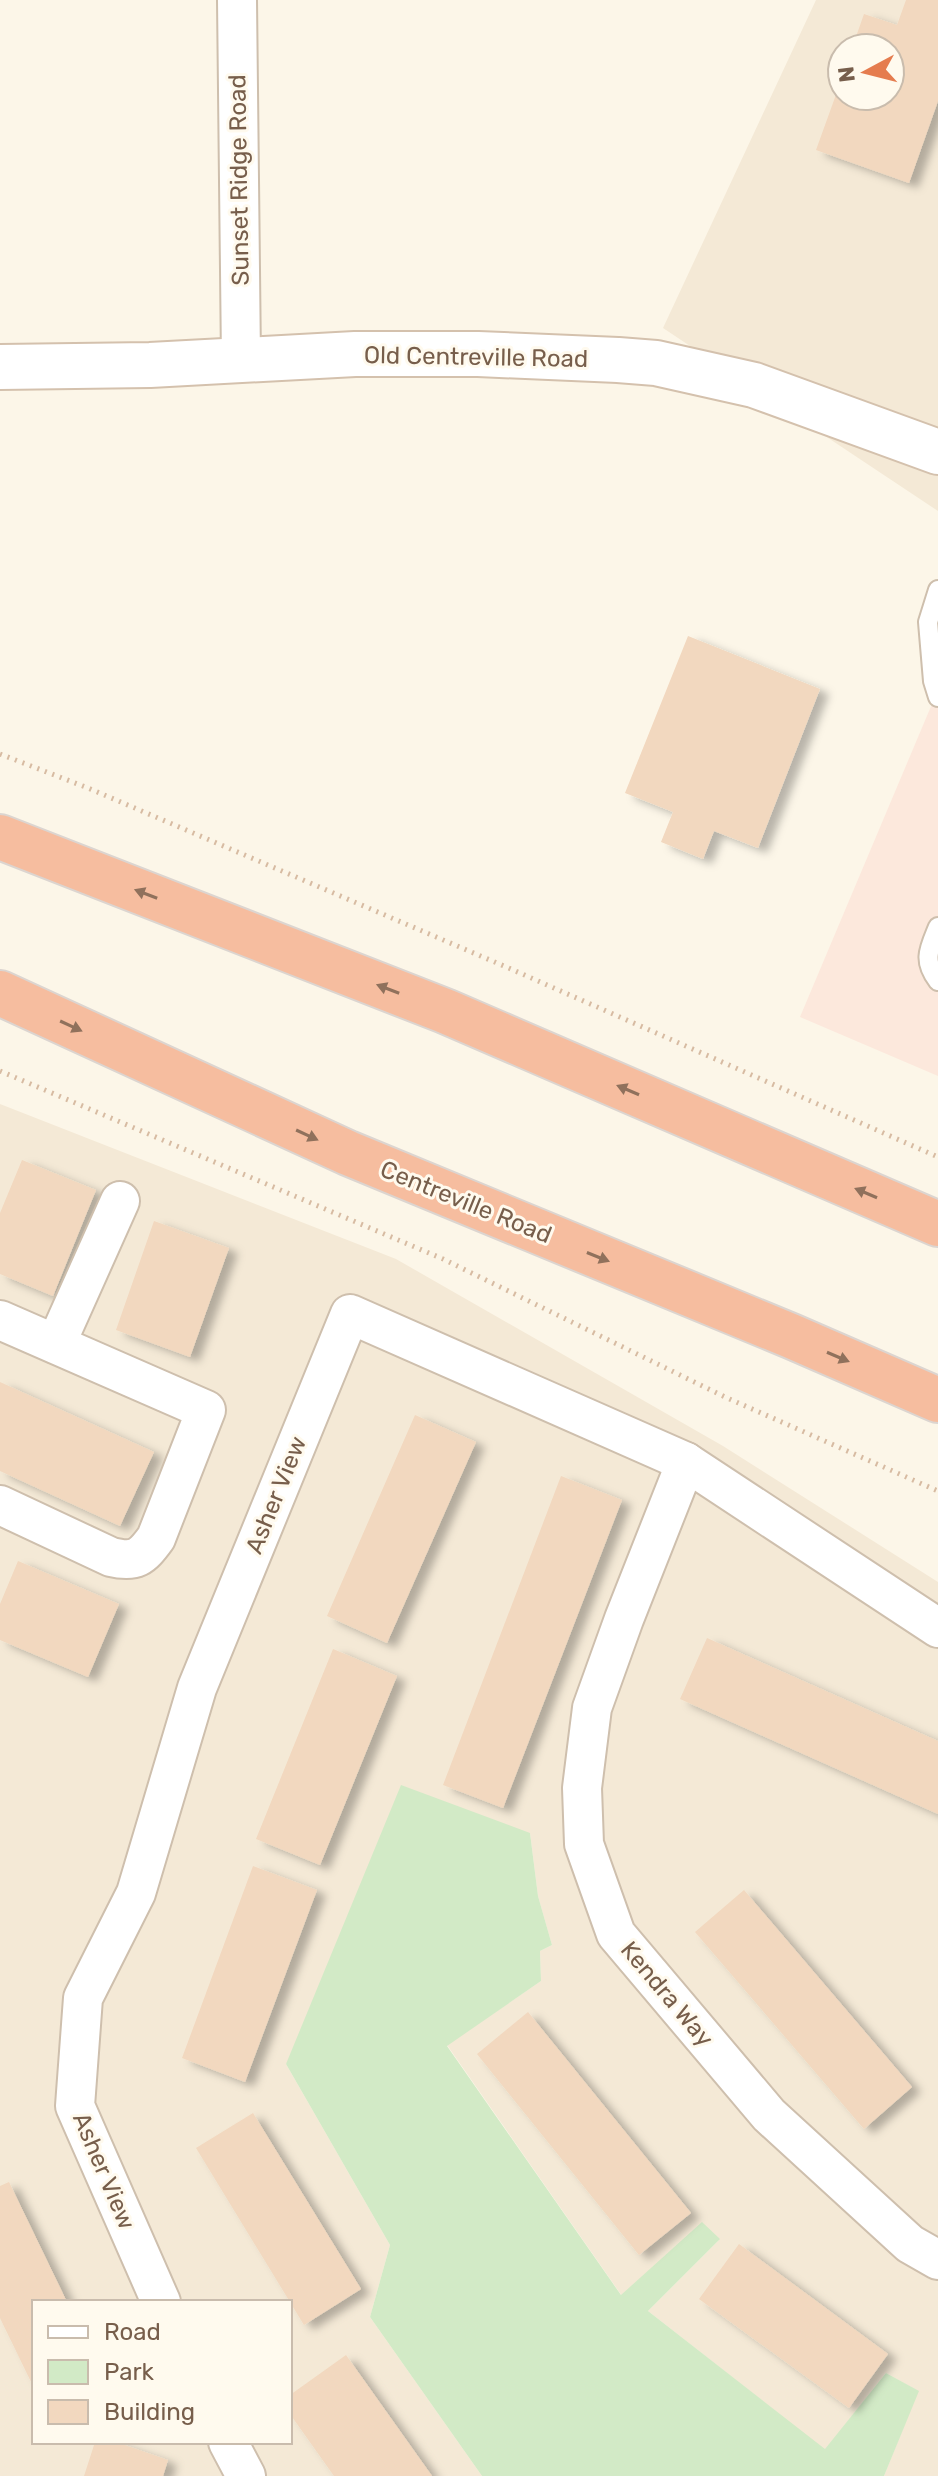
<svg xmlns="http://www.w3.org/2000/svg" width="938" height="2476" font-family="Rubik,sans-serif">
  <style>
    .residential { fill: #f4e9d6; fill-rule: evenodd }
    .commercial { fill: #fce8dc }
    .green { fill: #d2eac6 }
    .building { fill: #f2d8bf; filter: url(#shadow) }
    .lines { fill: none; stroke-linecap: round; stroke-linejoin: round }
    .lane-casing { stroke: #cebfad; stroke-width: 22 }
    .street-casing { stroke: #cebfad; stroke-width: 42 }
    .secondary-casing { stroke: #d4c1ad; stroke-width: 48 }
    .highway-casing { stroke: #dcd5d0; stroke-width: 48 }
    .path { stroke: #d7bba2; stroke-width: 5; stroke-dasharray: 2 6; stroke-linecap: butt }
    .lane { stroke: #fff; stroke-width: 18 }
    .street { stroke: #fff; stroke-width: 38 }
    .secondary { stroke: #fff; stroke-width: 44 }
    .highway { stroke: #f6bd9f; stroke-width: 44 }
    .oneway { fill: #90715c }
    .labels { text-anchor: middle; dominant-baseline: central; stroke-width: 6; stroke-linejoin: round; paint-order: stroke }
    .street-label { font-size: 24px; fill: #775e4b; stroke: #fffaee }
  </style>
  <defs>
    <filter id="shadow"><feDropShadow dx="9" dy="5" stdDeviation="4" flood-color="#0004"/></filter>
  </defs>
  <rect width="100%" height="100%" fill="#fcf6e8"/>
  <g class="residential">
    <path d="M816 0H938V511L663 328ZM842 48H890V96H842Z"/>
    <path d="M0 1104 396 1259 723 1446 938 1582V2476H884L918 2391 886 2373 825 2450 648 2311 719 2240 622 2296 447 2045 541 1981 540 1951 552 1945 538 1896 530 1833 286 2064 390 2245 370 2317 482 2476H0ZM34 2302H290V2442H34Z"/>
  </g>
  <polygon class="commercial" points="938,604 938,1076 800,1017 932,704 926,687"/>
  <polygon class="green" points="401,1785 530,1833 538,1896 552,1945 540,1951 541,1981 447,2046 621,2295 702,2222 720,2239 648,2311 825,2449 886,2373 919,2391 884,2476 482,2476 370,2317 390,2245 286,2064"/>
  <g class="building">
    <polygon points="906,0 938,0 938,101 909,183 816,150 842,78 842,96 890,96 890,48 852,48 864,14 897,25"/>
    <polygon points="688,636 820,689 758,848 714,831 703,859 661,842 673,812 625,793"/>
    <polygon points="22,1160 96,1190 53,1296 0,1274 0,1213"/>
    <polygon points="154,1221 229,1248 190,1357 116,1330"/>
    <polygon points="0,1382 154,1452 120,1526 0,1471"/>
    <polygon points="415,1415 476,1442 387,1643 327,1616"/>
    <polygon points="561,1476 622,1500 503,1808 443,1785"/>
    <polygon points="18,1561 119,1604 88,1677 0,1640 0,1604"/>
    <polygon points="707,1638 938,1741 938,1814 680,1699"/>
    <polygon points="333,1649 397,1676 320,1865 256,1839"/>
    <polygon points="253,1866 317,1890 245,2082 182,2058"/>
    <polygon points="744,1890 912,2087 864,2129 695,1932"/>
    <polygon points="528,2012 691,2213 639,2255 477,2054"/>
    <polygon points="253,2113 361,2289 304,2325 196,2148"/>
    <polygon points="9,2182 67,2302 34,2302 34,2388 0,2318 0,2186"/>
    <polygon points="739,2244 888,2354 849,2408 699,2299"/>
    <polygon points="346,2355 432,2476 334,2476 290,2414 290,2395"/>
    <polygon points="95,2442 116,2442 168,2460 163,2476 84,2476"/>
  </g>
  <g class="lines">
    <g class="lane-casing">
      <g id="lane">
        <polyline points="938,590 928,622 933,681 938,697"/>
        <path d="M938 927C929 949 922 960 938 981"/>
      </g>
    </g>
    <g class="street-casing">
      <g id="street">
        <polyline points="237,0 241,360"/>
        <path d="M0 1320 206 1410 156 1538C142 1557 136 1563 111 1557L0 1505"/>
        <polyline points="56,1344 120,1201"/>
        <polyline points="686,1462 624,1619 592,1708 582,1788 584,1844 616,1934 769,2115 910,2244 938,2260"/>
        <polyline points="161,2302 75,2106 83,1998 136,1893 197,1688 350,1314 686,1462 938,1628"/>
        <polyline points="228,2442 246,2476"/>
      </g>
    </g>
    <g class="secondary-casing">
      <polyline id="secondary" points="0,367 150,365 355,354 478,354 618,360 656,363 754,385 938,452"/>
    </g>
    <g class="highway-casing">
      <g id="highway">
        <polyline points="0,837 445,1011 938,1224"/>
        <polyline points="0,993 348,1153 791,1336 938,1400"/>
      </g>
    </g>
    <g class="path">
      <polyline points="0,754 88,788 504,966 938,1157"/>
      <polyline points="0,1071 443,1259 725,1397 938,1491"/>
    </g>
    <use href="#lane" class="lane"/>
    <use href="#street" class="street"/>
    <use href="#secondary" class="secondary"/>
    <use href="#highway" class="highway"/>
  </g>
  <defs><path id="oneway-solid" d="M-6-.8H1V-3.2L6.5 0L1 3.2V.8H-6Z" transform="scale(2)"/></defs>
  <g class="oneway">
    <use href="#oneway-solid" transform="translate(146 894) rotate(-159)"/>
    <use href="#oneway-solid" transform="translate(388 989) rotate(-159)"/>
    <use href="#oneway-solid" transform="translate(71 1026) rotate(25)"/>
    <use href="#oneway-solid" transform="translate(628 1090) rotate(-157)"/>
    <use href="#oneway-solid" transform="translate(307 1135) rotate(25)"/>
    <use href="#oneway-solid" transform="translate(866 1193) rotate(-157)"/>
    <use href="#oneway-solid" transform="translate(598 1257) rotate(22)"/>
    <use href="#oneway-solid" transform="translate(838 1357) rotate(23)"/>
  </g>
  <g class="labels">
    <g class="street-label">
      <text transform="translate(239 180) rotate(-91)">Sunset Ridge Road</text>
      <text transform="translate(476 357) rotate(1)">Old Centreville Road</text>
      <text transform="translate(466 1202) rotate(22)">Centreville Road</text>
      <text transform="translate(276 1495) rotate(-68)">Asher View</text>
      <text transform="translate(667 1994) rotate(50)">Kendra Way</text>
      <text transform="translate(104 2171) rotate(67)">Asher View</text>
    </g>
  </g>
  <rect x="32" y="2300" width="260" height="144" fill="#fffaee" stroke="#c9bcad" stroke-width="2"/>
  <rect x="48" y="2326" width="40" height="12" fill="#ffffff" stroke="#c9bcad" stroke-width="2"/>
  <text x="104" y="2340" font-size="24" fill="#775e4b">Road</text>
  <rect x="48" y="2360" width="40" height="24" fill="#d2eac6" stroke="#c9bcad" stroke-width="2"/>
  <text x="104" y="2380" font-size="24" fill="#775e4b">Park</text>
  <rect x="48" y="2400" width="40" height="24" fill="#f2d8bf" stroke="#c9bcad" stroke-width="2"/>
  <text x="104" y="2420" font-size="24" fill="#775e4b">Building</text>
  <g transform="translate(866 72) rotate(263)"><circle r="38" fill="#fffaee" stroke="#c9bcad" stroke-width="2"/>
  <path d="M0-6L14 30L0 20L-14 30Z" fill="#e57c4e"/>
  <text y="-12" font-size="22" font-weight="bold" text-anchor="middle" fill="#775e4b">N</text>
  </g>
</svg>
